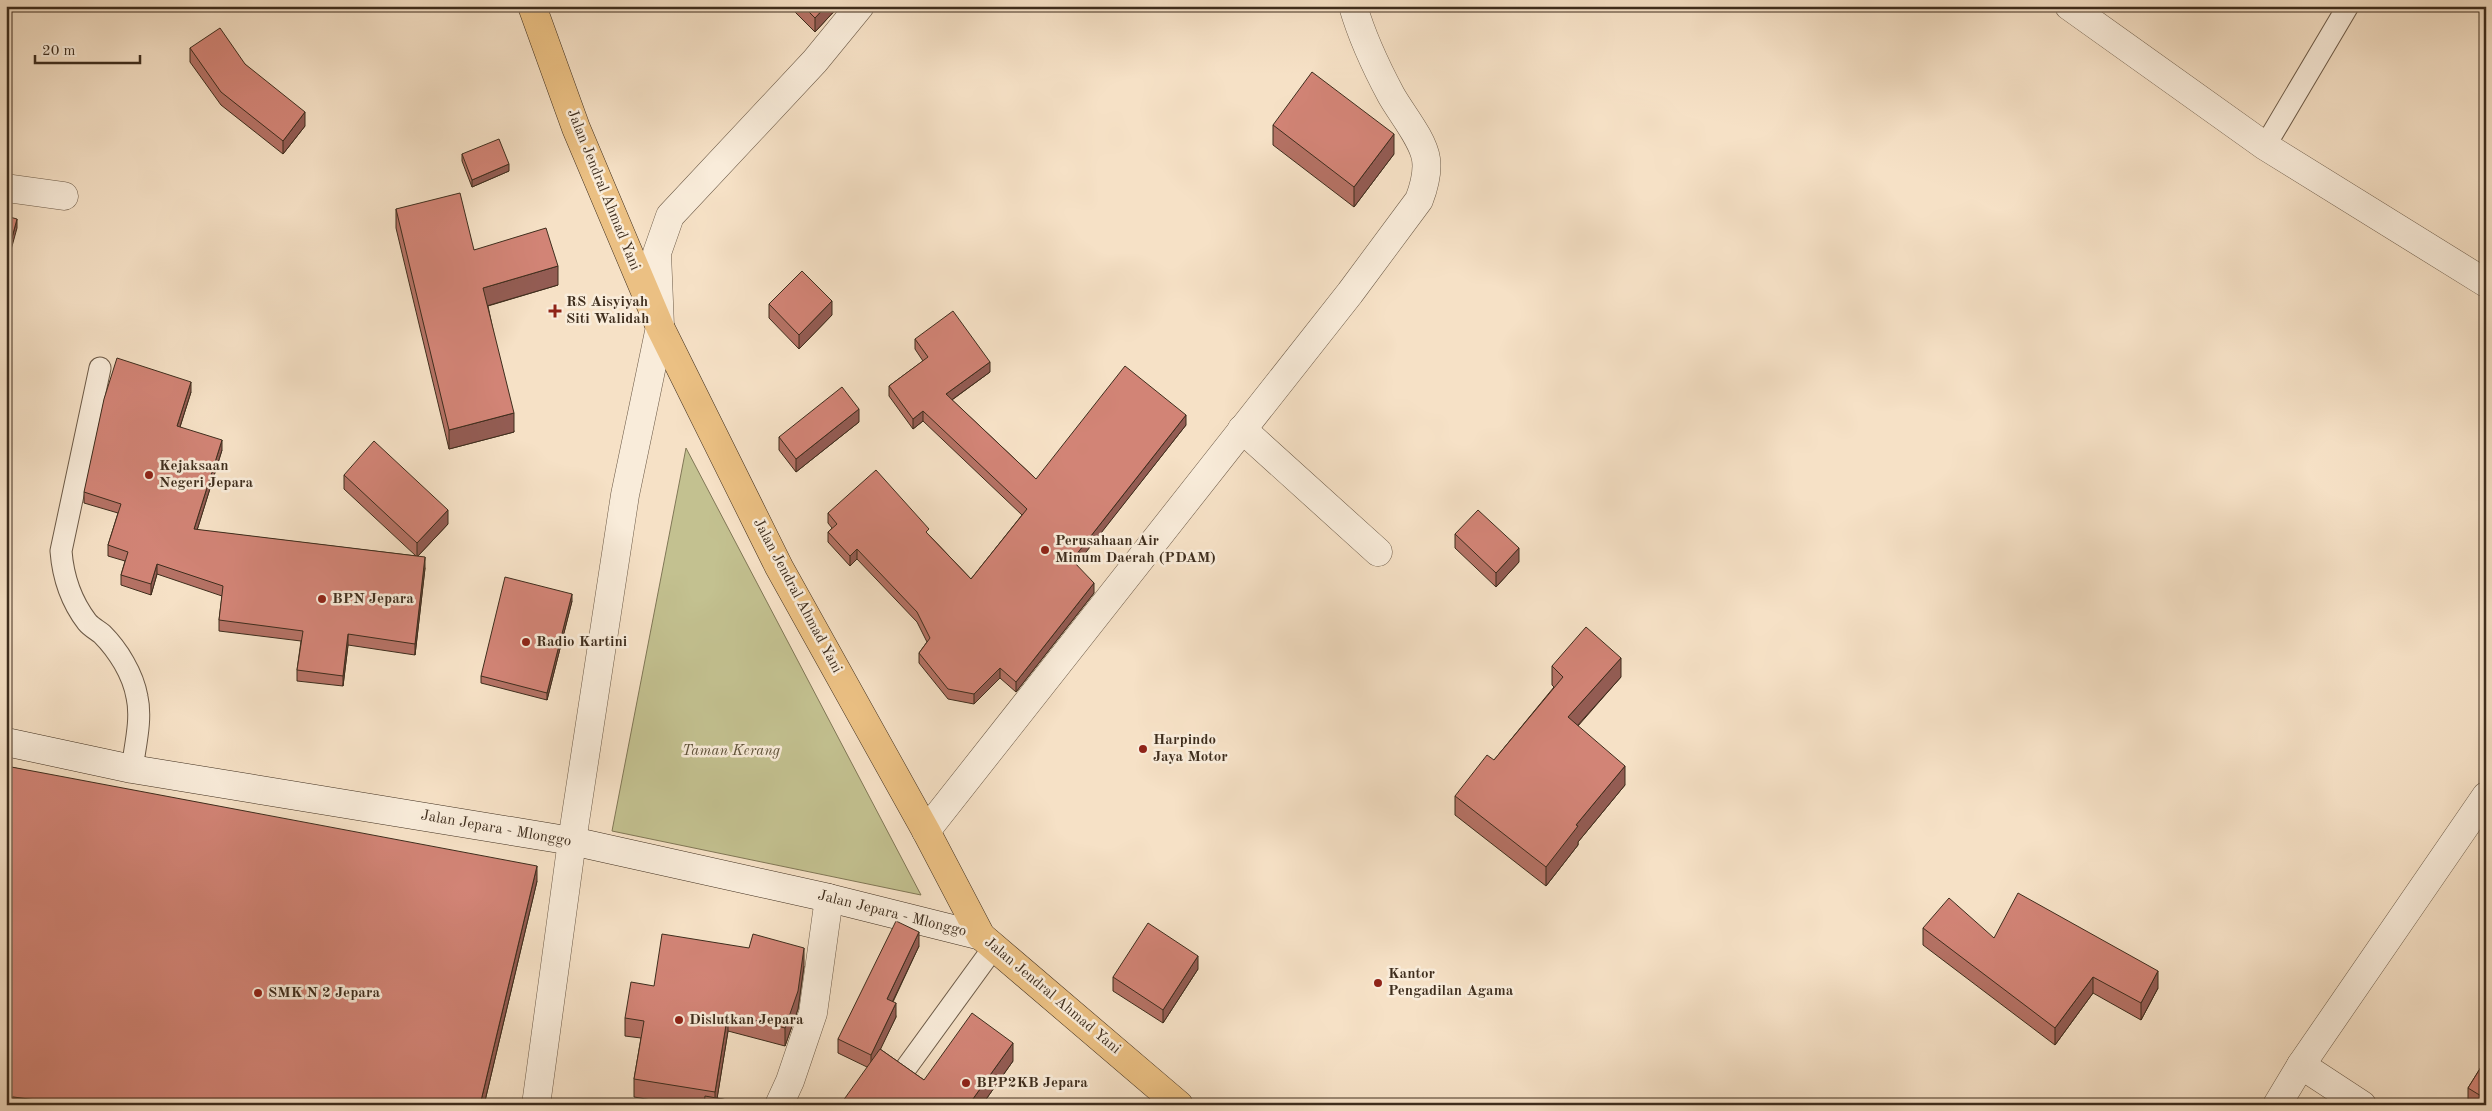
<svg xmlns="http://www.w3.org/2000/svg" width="2492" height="1111" font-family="'Old Standard TT',serif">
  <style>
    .green { fill: #c3c190; stroke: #807756 }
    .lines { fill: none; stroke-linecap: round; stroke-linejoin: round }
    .service-casing { stroke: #6c5a47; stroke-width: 23 }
    .minor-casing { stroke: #6c5a47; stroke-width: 29 }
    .tertiary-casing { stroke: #6c5a47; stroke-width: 29 }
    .secondary-casing { stroke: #3e2d1d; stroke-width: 29 }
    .trunk-casing { stroke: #3e2d1d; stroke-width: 29 }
    .service { stroke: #f9ecda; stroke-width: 21 }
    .minor { stroke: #f9ecda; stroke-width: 28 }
    .tertiary { stroke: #f9ecda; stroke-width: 28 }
    .secondary { stroke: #f9ecda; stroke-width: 28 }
    .trunk { stroke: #ebc083; stroke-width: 28 }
    .wall { fill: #b57265; stroke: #3e2d1d }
    .shaded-wall { fill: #935c53; stroke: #3e2d1d }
    .building { fill: #d28476; stroke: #3e2d1d }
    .poi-dot { fill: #8f2418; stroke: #f9ecda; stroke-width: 2 }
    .labels { text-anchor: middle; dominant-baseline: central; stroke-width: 5; stroke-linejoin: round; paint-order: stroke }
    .street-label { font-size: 15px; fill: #3e2d1d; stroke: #f9ecda }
    .poi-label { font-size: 15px; font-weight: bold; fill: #3e2d1d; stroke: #f9ecda; text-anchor: start }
    .park-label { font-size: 15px; font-style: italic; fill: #5f523a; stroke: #f9ecda }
  </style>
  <rect width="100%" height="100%" fill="#f6e1c6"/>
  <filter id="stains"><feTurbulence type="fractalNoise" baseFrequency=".004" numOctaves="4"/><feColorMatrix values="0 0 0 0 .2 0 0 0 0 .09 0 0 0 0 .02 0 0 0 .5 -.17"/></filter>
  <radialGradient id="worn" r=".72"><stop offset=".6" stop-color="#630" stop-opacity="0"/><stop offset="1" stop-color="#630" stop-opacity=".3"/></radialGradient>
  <polygon class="green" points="686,448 921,895 612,831"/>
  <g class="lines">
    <g class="service-casing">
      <g id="service">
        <polyline points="2265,146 2348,6"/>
        <path d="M100 368 61 551C63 577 71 601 87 622 91 627 97 630 102 634 118 650 133 674 137 697 142 719 135 746 132 769"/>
        <polyline points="906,1068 994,947"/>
      </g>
    </g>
    <g class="minor-casing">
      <g id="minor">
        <polyline points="2069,6 2265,146 2486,283"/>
        <polyline points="6,188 64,196"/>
        <polyline points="660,326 657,253 670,216 815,61 860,6"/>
        <polyline points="1242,429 1378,552"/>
        <path d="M926 831 1350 293 1419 200C1424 187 1428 173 1426 159 1423 139 1401 113 1391 95 1376 67 1362 37 1353 6"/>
        <polyline points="2301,1065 2362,1105"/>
        <polyline points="779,1105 790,1081 813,1013 829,898"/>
        <polyline points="2277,1105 2301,1065 2486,796"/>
      </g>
    </g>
    <g class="tertiary-casing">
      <polyline id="tertiary" points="536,1105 572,841 625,495 660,327"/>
    </g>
    <g class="secondary-casing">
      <polyline id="secondary" points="6,742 132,769 572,841 829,898 981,936"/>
    </g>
    <g class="trunk-casing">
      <polyline id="trunk" points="532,6 576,128 660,327 779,567 926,831 981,936 1179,1105"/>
    </g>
    <use href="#service" class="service"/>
    <use href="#minor" class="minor"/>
    <use href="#tertiary" class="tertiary"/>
    <use href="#secondary" class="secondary"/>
    <use href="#trunk" class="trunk"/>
  </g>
  <g class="wall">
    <polygon points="789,6 839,6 815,32"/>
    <polygon points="190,48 245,64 305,126 283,154 221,105 190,62"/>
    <polygon points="1273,125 1394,154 1354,207 1273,145"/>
    <polygon points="462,154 509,171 472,187 462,161"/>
    <polygon points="396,209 474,250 558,285 488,306 514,432 449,449 396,228"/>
    <polygon points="769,304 832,315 799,349 769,318"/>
    <polygon points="915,339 990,372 952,400 1036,479 1186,425 1076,564 1094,593 1016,692 1000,678 974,704 948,699 919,663 919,653 927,642 917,622 857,559 850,566 828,542 828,532 832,528 828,523 828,513 929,535 971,579 1022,515 923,421 913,429 889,396 889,386 923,361 915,349"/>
    <polygon points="191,392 180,427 222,450 197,530 416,556 344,489 344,475 448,524 417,557 425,568 415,655 348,645 343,686 297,681 297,670 301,641 219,631 219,620 222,596 157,574 151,595 121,585 121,575 125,561 108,556 108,545 118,513 84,503 84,492"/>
    <polygon points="859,422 796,472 779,450 779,437"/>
    <polygon points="1455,534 1519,562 1496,587 1455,548"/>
    <polygon points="572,601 547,700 481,683 481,676"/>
    <polygon points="1552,666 1621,677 1578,726 1625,785 1578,842 1578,845 1546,886 1455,815 1455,796 1494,760 1554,687 1552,685"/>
    <polygon points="6,766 537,881 484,1105 6,1105"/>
    <polygon points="1923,928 1994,938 2158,988 2141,1020 2093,993 2055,1045 1923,945"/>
    <polygon points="919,946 893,1002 896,1017 880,1049 924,1080 1013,1061 982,1105 867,1067 838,1053 838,1039"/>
    <polygon points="804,966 798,1009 785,1046 728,1031 717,1098 755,1105 682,1105 634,1097 634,1079 641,1038 625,1036 625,1018 654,986"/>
    <polygon points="1198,969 1163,1023 1113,991 1113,977"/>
    <polygon points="2486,1059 2486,1105 2468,1105 2468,1088"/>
  </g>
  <g class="shaded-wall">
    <polygon points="826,6 839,6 815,32 815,18"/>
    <polygon points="305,112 305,126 283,154 283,141"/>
    <polygon points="1394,134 1394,154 1354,207 1354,187"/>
    <polygon points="509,164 509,171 472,187 472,180"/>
    <polygon points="17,219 17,228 6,268 6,260"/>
    <polygon points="558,266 558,285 483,307 483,288"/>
    <polygon points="832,301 832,315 799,349 799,335"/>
    <polygon points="990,362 990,372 946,404 946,394"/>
    <polygon points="191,382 191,392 177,436 177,426"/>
    <polygon points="859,409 859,422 796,472 796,459"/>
    <polygon points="923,411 923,421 913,429 913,419"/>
    <polygon points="514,413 514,432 449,449 449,430"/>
    <polygon points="1186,415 1186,425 1072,570 1072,560"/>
    <polygon points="222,440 222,450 194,540 194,529"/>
    <polygon points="448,510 448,524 417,557 417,543"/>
    <polygon points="1519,548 1519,562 1496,587 1496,573"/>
    <polygon points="857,549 857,559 850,566 850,556"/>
    <polygon points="425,557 425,568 415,655 415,644"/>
    <polygon points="157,564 157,574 151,595 151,584"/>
    <polygon points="1094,583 1094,593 1016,692 1016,682"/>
    <polygon points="572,594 572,601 547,700 547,693"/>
    <polygon points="348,634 348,645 343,686 343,676"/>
    <polygon points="1621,658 1621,677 1568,736 1568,717"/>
    <polygon points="1000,668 1000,678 974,704 974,694"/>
    <polygon points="1625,766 1625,785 1578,842 1578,845 1546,886 1546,867 1576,825"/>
    <polygon points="537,866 537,881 484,1105 480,1105"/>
    <polygon points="919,932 919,946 887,1013 887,999"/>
    <polygon points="804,948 804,966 798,1009 785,1046 785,1028"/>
    <polygon points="1198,956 1198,969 1163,1023 1163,1010"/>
    <polygon points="2158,971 2158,988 2141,1020 2141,1003"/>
    <polygon points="2093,977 2093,993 2055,1045 2055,1028"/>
    <polygon points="896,1003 896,1017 871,1069 871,1055"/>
    <polygon points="728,1013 728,1031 716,1105 715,1105 715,1092"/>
    <polygon points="1013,1043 1013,1061 982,1105 970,1105 970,1103"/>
  </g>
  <g class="building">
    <polygon points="803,6 826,6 815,18"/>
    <polygon points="220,28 245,64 305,112 283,141 221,92 190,48"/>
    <polygon points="1312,72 1394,134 1354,187 1273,125"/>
    <polygon points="499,139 509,164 472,180 462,154"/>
    <polygon points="460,193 474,250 546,228 558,266 483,288 514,413 449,430 396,209"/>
    <polygon points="6,216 17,219 6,260"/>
    <polygon points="802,271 832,301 799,335 769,304"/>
    <polygon points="953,311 990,362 946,394 1036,479 1125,366 1186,415 1072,560 1094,583 1016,682 1000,668 974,694 948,689 919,653 930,638 917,612 857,549 850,556 828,532 837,524 828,513 876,470 929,529 926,532 971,579 1027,509 923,411 913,419 889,386 928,357 915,339"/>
    <polygon points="117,358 191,382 177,426 222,440 194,529 425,557 415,644 348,634 343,676 297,670 303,631 219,620 223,586 157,564 151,584 121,575 128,552 108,545 121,504 84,492 104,399"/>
    <polygon points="842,387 859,409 796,459 779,437"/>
    <polygon points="374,441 448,510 417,543 344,475"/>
    <polygon points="1478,510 1519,548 1496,573 1455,534"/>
    <polygon points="505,577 572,594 547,693 481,676"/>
    <polygon points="1586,627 1621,658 1568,717 1625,766 1576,825 1578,826 1546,867 1455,796 1487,755 1494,760 1563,677 1552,666"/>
    <polygon points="6,766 537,866 480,1105 74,1105 6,1096"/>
    <polygon points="2018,893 2158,971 2141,1003 2093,977 2055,1028 1923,928 1949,898 1994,938"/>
    <polygon points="896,921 919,932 887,999 896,1003 871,1055 838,1039"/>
    <polygon points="1148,923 1198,956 1163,1010 1113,977"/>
    <polygon points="662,934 749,948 753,934 804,948 798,991 785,1028 728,1013 715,1092 634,1079 644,1021 625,1018 631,982 654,986"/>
    <polygon points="972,1013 1013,1043 970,1103 973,1105 840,1105 880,1049 924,1080"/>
    <polygon points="2486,1059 2486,1099 2468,1088"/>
    <polygon points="705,1096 755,1105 704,1105"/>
  </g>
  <g class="poi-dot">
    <path d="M552.5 303.5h5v5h5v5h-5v5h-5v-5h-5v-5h5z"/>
    <circle cx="149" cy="475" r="5"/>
    <circle cx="1045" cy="550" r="5"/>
    <circle cx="322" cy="599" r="5"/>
    <circle cx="526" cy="642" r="5"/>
    <circle cx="1143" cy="749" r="5"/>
    <circle cx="1378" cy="983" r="5"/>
    <circle cx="258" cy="993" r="5"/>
    <circle cx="679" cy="1020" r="5"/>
    <circle cx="966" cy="1083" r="5"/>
  </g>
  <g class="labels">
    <g class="street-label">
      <text transform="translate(603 190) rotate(68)">Jalan Jendral Ahmad Yani</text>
      <text transform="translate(797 596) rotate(62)">Jalan Jendral Ahmad Yani</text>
      <text transform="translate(496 829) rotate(10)">Jalan Jepara - Mlonggo</text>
      <text transform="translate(892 914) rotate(14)">Jalan Jepara - Mlonggo</text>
      <text transform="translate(1052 996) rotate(40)">Jalan Jendral Ahmad Yani</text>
    </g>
    <g class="poi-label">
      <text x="566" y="302">RS Aisyiyah<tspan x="566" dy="17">Siti Walidah</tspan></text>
      <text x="159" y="466">Kejaksaan<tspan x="159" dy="17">Negeri Jepara</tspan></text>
      <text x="1055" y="541">Perusahaan Air<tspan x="1055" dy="17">Minum Daerah (PDAM)</tspan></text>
      <text x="332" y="599">BPN Jepara</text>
      <text x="536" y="642">Radio Kartini</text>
      <text x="1153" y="740">Harpindo<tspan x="1153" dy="17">Jaya Motor</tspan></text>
      <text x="1388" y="974">Kantor<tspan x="1388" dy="17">Pengadilan Agama</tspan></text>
      <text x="268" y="993">SMK N 2 Jepara</text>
      <text x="689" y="1020">Dislutkan Jepara</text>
      <text x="976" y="1083">BPP2KB Jepara</text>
    </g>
    <g class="park-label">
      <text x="731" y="751">Taman Kerang</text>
    </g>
  </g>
  <rect width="2492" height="1111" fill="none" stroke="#f6e1c6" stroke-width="25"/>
  <rect x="8" y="8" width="2477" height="1096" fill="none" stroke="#3e2d1d" stroke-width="2.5"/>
  <rect x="12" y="12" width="2467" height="1086" fill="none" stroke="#3e2d1d"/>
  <path d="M35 55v8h105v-8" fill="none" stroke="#3e2d1d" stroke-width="2.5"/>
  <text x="42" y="55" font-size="15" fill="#3e2d1d" stroke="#f9ecda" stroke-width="4" paint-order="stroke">20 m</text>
  <rect width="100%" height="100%" filter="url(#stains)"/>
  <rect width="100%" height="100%" fill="url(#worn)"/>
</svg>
